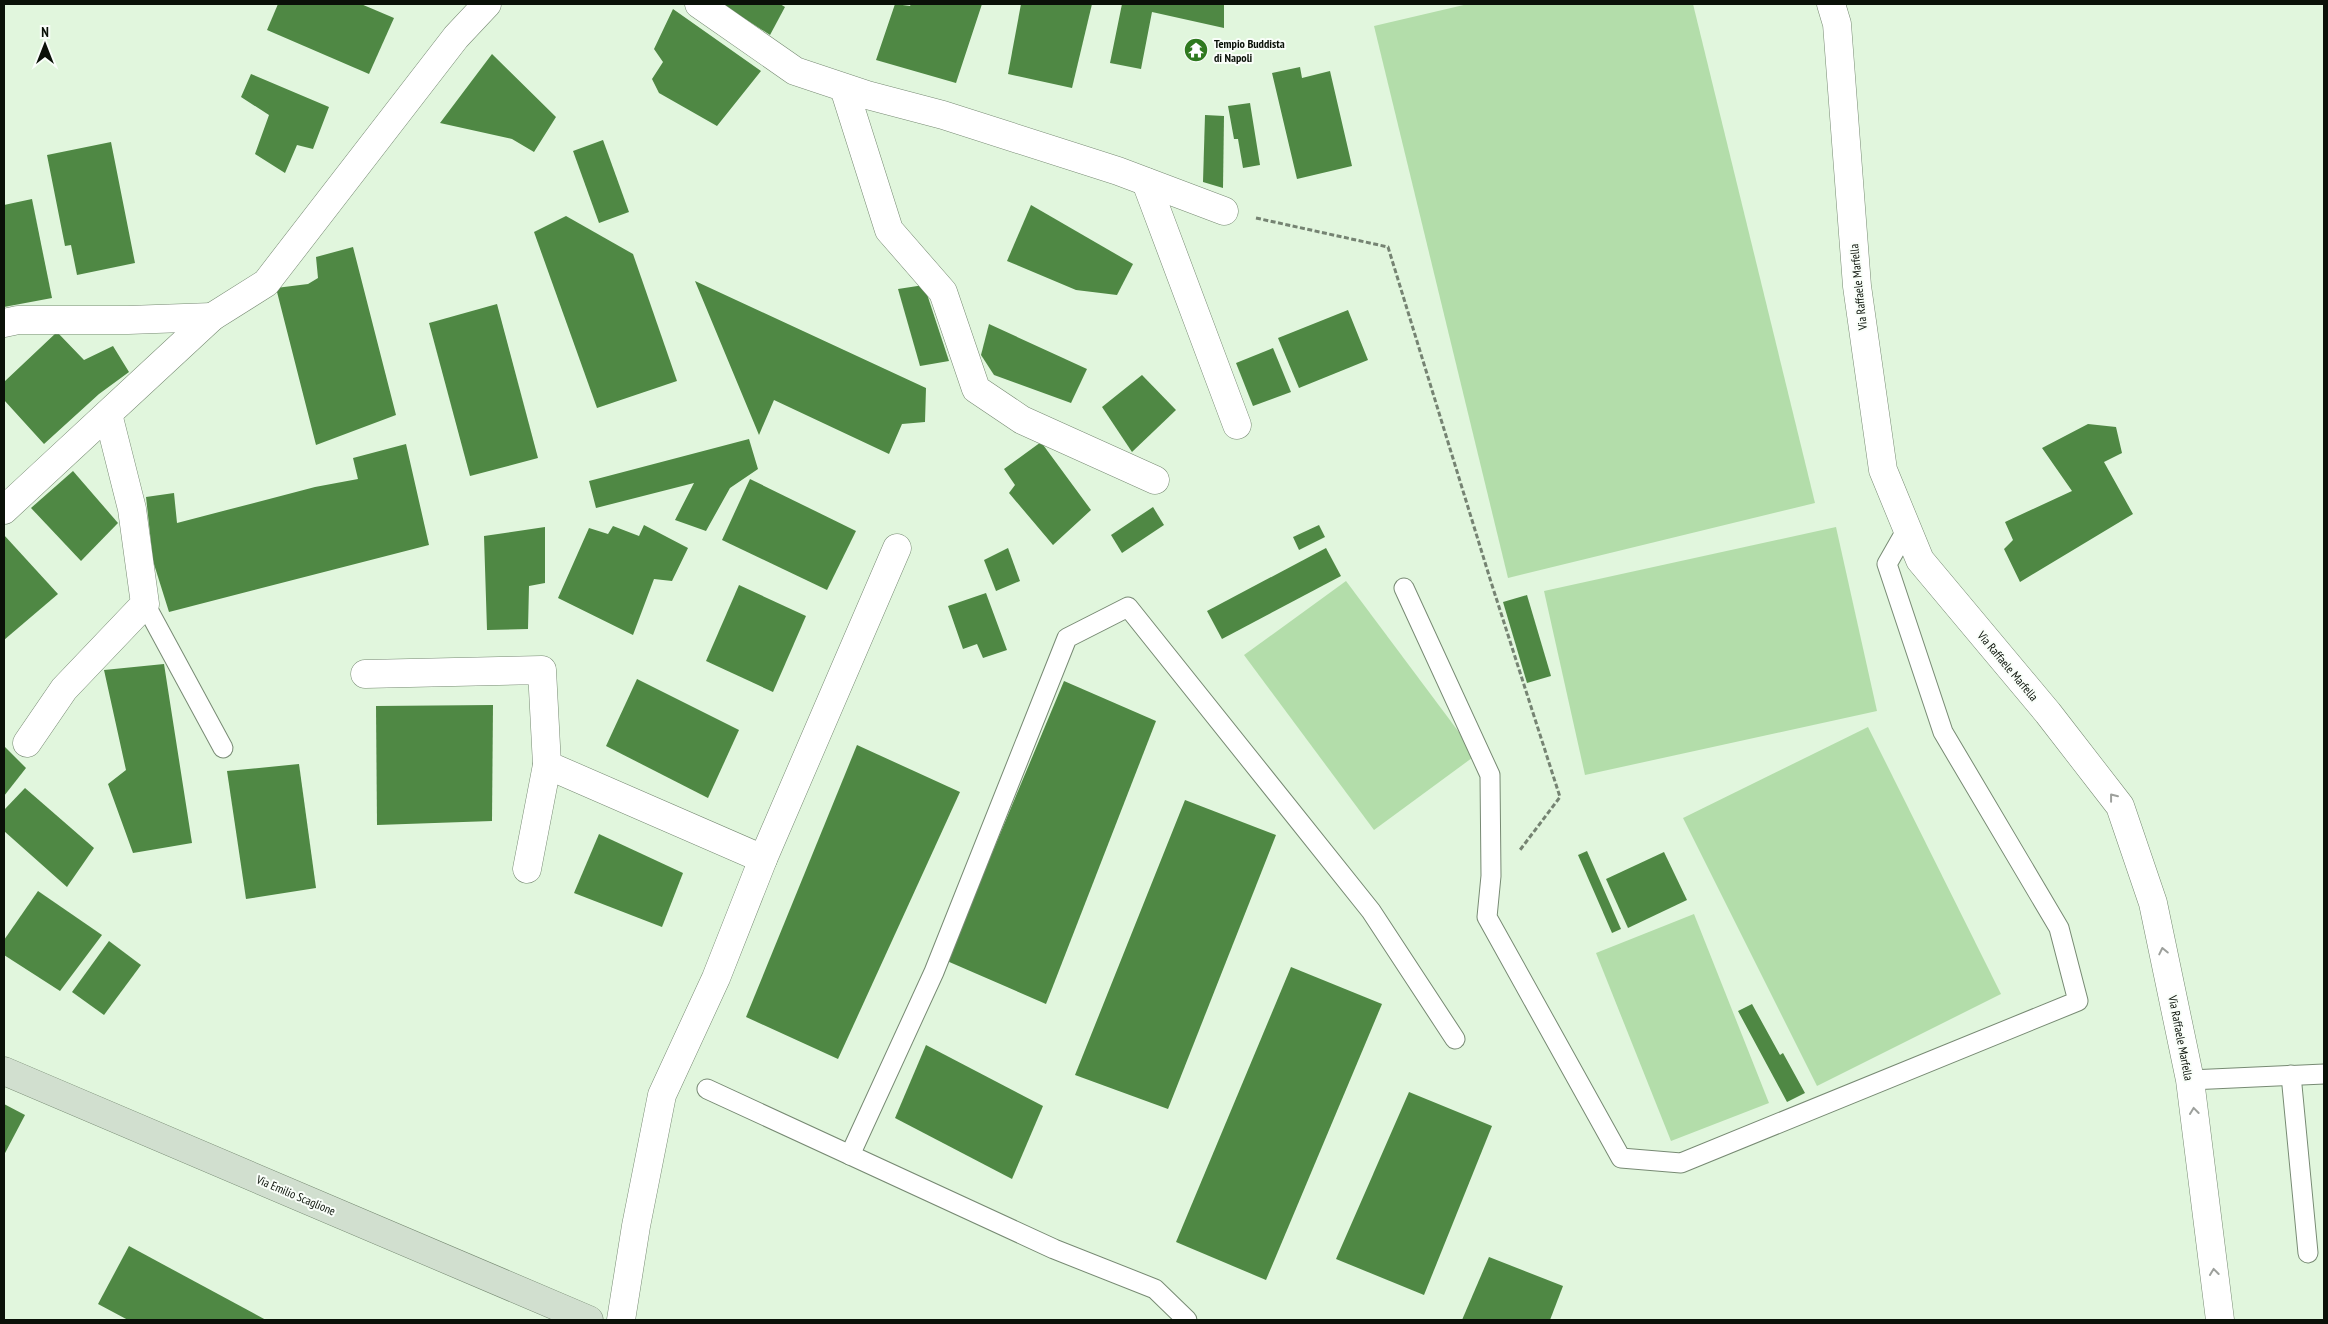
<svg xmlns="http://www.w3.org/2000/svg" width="2328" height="1324" font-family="'PT Sans Narrow',sans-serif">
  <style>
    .green { fill: #b3ddaa }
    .building { fill: #4f8844 }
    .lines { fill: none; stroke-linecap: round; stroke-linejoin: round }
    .lane-casing { stroke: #778a73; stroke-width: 21 }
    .street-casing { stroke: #778a73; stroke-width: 29 }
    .secondary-casing { stroke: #778a73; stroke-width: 29 }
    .path { stroke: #758372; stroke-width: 3; stroke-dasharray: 5 2.5; stroke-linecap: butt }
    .lane { stroke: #fff; stroke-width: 19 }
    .street { stroke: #fff; stroke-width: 28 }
    .secondary { stroke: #d1dfcf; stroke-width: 28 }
    .oneway { stroke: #9da09c }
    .labels { text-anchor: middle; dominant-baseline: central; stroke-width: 4; stroke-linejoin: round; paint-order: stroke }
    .poi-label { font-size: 12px; font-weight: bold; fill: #0a1108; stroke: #f9fef9; text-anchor: start }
    .street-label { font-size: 12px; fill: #0a1108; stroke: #f9fef9 }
  </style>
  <rect width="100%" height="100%" fill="#e1f6dd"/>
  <g class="green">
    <polygon points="1468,4 1693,4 1815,503 1508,578 1374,26"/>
    <polygon points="1836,527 1877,711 1585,775 1544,591"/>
    <polygon points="1346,581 1476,755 1374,830 1244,655"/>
    <polygon points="1868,727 2001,994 1817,1086 1683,818"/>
    <polygon points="1694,914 1769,1103 1671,1141 1596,953"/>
  </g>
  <g class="building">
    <polygon points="278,4 361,4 394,18 369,74 267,30"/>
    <polygon points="722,4 780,4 785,7 770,35"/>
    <polygon points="895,4 910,6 911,4 982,4 956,83 876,60"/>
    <polygon points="1021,4 1092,4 1072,88 1008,74"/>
    <polygon points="1122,4 1224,4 1224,28 1152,12 1141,69 1110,63"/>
    <polygon points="673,9 761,71 717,126 659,93 652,79 663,62 654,49"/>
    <polygon points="492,54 556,117 534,152 512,139 440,123"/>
    <polygon points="1300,67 1302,78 1330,71 1352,166 1297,179 1272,73"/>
    <polygon points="251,74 329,107 313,149 297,145 285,173 255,154 269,115 241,97"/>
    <polygon points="1250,103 1260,165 1243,168 1238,139 1234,139 1228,106"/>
    <polygon points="1205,115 1224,116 1223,188 1203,182"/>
    <polygon points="603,140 629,212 599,223 573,151"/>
    <polygon points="111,142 135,263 77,275 71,245 65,246 47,155"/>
    <polygon points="32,199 52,298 4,307 4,205"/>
    <polygon points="1031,205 1133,264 1117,295 1076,290 1007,261"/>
    <polygon points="566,216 633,254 677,381 597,408 534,232"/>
    <polygon points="353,247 396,415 316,445 276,288 308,284 318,278 316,257"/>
    <polygon points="695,281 926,388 925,422 902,424 889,454 774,400 759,435"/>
    <polygon points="924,285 949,361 920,366 898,289"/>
    <polygon points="497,304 538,458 470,476 429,323"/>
    <polygon points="1348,310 1368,360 1299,388 1278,338"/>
    <polygon points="989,324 1087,369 1071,403 994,375 981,355"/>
    <polygon points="57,332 84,360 113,346 129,372 99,394 44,444 4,400 4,382"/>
    <polygon points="1273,348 1291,392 1253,406 1236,363"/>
    <polygon points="1142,375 1176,410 1132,452 1102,407"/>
    <polygon points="2088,424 2116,427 2122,453 2104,462 2133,514 2020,582 2004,549 2013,540 2005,522 2072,491 2042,448"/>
    <polygon points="749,439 758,469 730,488 706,531 675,520 694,483 596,508 589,481"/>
    <polygon points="1041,442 1091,510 1053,545 1009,493 1015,485 1004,469"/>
    <polygon points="406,444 429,545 169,612 153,561 146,497 174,493 177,523 315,487 358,479 353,458"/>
    <polygon points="73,471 118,523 81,561 31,508"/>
    <polygon points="750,479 856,531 827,590 722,540"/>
    <polygon points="1153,507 1164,525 1122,553 1111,535"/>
    <polygon points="644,525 688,548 672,581 654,579 633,635 558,598 589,528 608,534 613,526 639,536"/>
    <polygon points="1319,525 1325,537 1299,550 1293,537"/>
    <polygon points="545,527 545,583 529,586 528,629 487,630 484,536"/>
    <polygon points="4,535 58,594 4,640"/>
    <polygon points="1008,548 1020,581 996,591 984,560"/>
    <polygon points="1326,548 1341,576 1222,639 1207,611"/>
    <polygon points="739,585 806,616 773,692 706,661"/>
    <polygon points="986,593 1007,650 983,658 977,644 963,649 948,606"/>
    <polygon points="1527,595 1551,676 1527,683 1503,602"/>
    <polygon points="164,664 192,843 133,853 108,784 126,770 104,670"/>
    <polygon points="637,679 739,730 708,798 606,746"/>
    <polygon points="1064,681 1156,721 1046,1004 947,961"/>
    <polygon points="493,705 492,821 377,825 376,706"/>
    <polygon points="857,745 960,792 838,1059 746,1017"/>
    <polygon points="4,746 26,768 4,796"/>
    <polygon points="299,764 316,888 246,899 227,771"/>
    <polygon points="25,788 94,848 67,887 4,831 4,810"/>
    <polygon points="1185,800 1276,835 1168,1109 1075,1075"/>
    <polygon points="599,834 683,873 662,927 574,893"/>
    <polygon points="1587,851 1621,929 1612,933 1578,855"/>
    <polygon points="1664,852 1687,900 1628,928 1606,879"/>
    <polygon points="38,891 102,935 60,991 4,955 4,940"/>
    <polygon points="109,941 141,965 104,1015 72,992"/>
    <polygon points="1291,967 1382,1004 1266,1280 1176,1242"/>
    <polygon points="1752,1004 1780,1055 1783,1053 1805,1093 1787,1102 1738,1011"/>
    <polygon points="926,1045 1043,1106 1012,1179 895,1118"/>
    <polygon points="1409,1092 1492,1126 1424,1295 1336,1259"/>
    <polygon points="4,1104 25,1115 4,1155"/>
    <polygon points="129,1246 266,1320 128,1320 98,1304"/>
    <polygon points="1489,1257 1563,1286 1550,1320 1462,1320"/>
  </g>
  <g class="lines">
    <g class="lane-casing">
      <g id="lane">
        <polyline points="1404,588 1490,775 1491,876 1487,917 1621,1158 1681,1163 2078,1001 2059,928 1943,732 1887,564 1907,529"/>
        <polyline points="145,604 223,748"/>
        <polyline points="2291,1075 2308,1253"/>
        <polyline points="2190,1080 2324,1074"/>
        <polyline points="707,1089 1054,1249 1155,1289 1187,1320"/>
        <polyline points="850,1155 934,972 1067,638 1128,607 1371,911 1455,1039"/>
      </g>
    </g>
    <g class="street-casing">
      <g id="street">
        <polyline points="699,4 795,71 867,95 943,115 1118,171 1224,211"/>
        <polyline points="1831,4 1837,24 1857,286 1883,470 1920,560 2048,713 2120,806 2153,903 2190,1080 2220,1320"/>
        <polyline points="844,88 889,230 943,292 976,389 1022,420 1155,480"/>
        <polyline points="1146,182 1237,425"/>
        <polyline points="4,323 18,320 128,320 212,317"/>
        <polyline points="4,510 212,317 266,283 456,37 487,4"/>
        <polyline points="365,674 542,670 547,765 763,859"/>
        <polyline points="27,743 64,689 145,604 132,509 108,414"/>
        <polyline points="527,869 547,765"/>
        <polyline points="621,1320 636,1226 662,1095 716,978 763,859 897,548"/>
      </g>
    </g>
    <g class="secondary-casing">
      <polyline id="secondary" points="4,1071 589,1320"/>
    </g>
    <polyline class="path" points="1256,218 1388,247 1491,582 1560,797 1520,850"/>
    <use href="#lane" class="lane"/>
    <use href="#street" class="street"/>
    <use href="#secondary" class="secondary"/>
  </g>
  <defs><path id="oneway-chevron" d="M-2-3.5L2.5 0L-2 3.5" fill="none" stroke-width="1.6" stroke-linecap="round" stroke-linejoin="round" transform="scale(1.25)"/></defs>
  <g class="oneway">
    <use href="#oneway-chevron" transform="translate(2113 797) rotate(-128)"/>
    <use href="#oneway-chevron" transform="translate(2163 951) rotate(-102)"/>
    <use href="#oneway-chevron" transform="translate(2194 1111) rotate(-97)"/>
    <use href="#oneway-chevron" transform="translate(2214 1272) rotate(-97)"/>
  </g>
  <defs>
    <g id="temple-disc" transform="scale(1.25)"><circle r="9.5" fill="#2f791f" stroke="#f9fef9"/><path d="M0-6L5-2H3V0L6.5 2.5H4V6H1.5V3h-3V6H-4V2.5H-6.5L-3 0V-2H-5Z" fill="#fff"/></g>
  </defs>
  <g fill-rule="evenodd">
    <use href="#temple-disc" x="1196" y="50"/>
  </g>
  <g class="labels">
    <g class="poi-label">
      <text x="1214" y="43">Tempio Buddista<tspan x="1214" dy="14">di Napoli</tspan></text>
    </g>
    <g class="street-label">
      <text transform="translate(1858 287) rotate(-96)">Via Raffaele Marfella</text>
      <text transform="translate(2008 666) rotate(50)">Via Raffaele Marfella</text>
      <text transform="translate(2181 1038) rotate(79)">Via Raffaele Marfella</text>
      <text transform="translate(296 1195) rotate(23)">Via Emilio Scaglione</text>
    </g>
  </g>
  <rect width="2328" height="1324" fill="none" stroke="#0a1108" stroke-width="10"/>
  <g transform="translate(45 45)" stroke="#f9fef9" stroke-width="4" paint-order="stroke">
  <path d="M0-4L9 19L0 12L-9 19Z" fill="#0a1108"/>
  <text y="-8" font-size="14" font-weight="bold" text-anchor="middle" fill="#0a1108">N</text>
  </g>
</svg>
